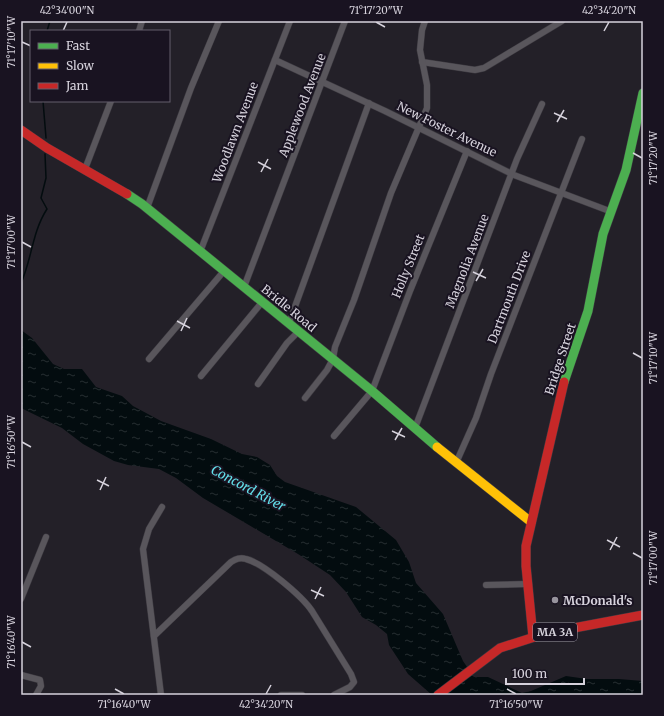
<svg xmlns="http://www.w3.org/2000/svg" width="664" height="716" font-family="Merriweather,serif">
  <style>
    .water { fill: url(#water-ripples) }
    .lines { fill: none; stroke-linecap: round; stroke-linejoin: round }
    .stream { stroke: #030c0f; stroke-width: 1.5 }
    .street-casing { stroke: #3d3a41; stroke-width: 7 }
    .fast-casing { stroke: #3d3a41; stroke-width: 10 }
    .slow-casing { stroke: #3d3a41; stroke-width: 10 }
    .jam-casing { stroke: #3d3a41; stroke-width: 10 }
    .street { stroke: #59565c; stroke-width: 6 }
    .fast { stroke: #4caf50; stroke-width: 9 }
    .slow { stroke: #ffc107; stroke-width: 9 }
    .jam { stroke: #c62828; stroke-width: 9 }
    .ticks { fill: none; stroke: #d6d2dc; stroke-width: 1.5 }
    .poi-dot { fill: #97949d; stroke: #191321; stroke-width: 1.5 }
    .labels { text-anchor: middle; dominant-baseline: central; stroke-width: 4; stroke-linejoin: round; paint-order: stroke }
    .shield { fill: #191321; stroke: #9d99a4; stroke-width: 1 }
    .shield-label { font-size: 11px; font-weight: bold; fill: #d6d2dc }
    .street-label { font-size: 12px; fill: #d6d2dc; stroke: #191321 }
    .poi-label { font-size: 12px; font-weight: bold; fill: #d6d2dc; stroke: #191321; text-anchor: start }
    .water-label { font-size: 13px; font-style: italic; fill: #64e1ec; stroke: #191321 }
    .neatline { fill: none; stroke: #d6d2dc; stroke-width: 1.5 }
    .ticks-label { font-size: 10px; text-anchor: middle; fill: #d6d2dc }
  </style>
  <defs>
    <pattern id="water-ripples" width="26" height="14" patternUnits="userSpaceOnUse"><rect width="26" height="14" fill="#030c0f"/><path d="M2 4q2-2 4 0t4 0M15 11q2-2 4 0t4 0" fill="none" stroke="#272e31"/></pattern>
  </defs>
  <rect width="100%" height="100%" fill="#232028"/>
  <polygon class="water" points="21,330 32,338 53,364 64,369 82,369 96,387 122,396 133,406 161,421 211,439 242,454 257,457 270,465 277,476 285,482 356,507 396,540 409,562 416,583 443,614 463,661 474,677 488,677 522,693 531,691 566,676 587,679 619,679 643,681 643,695 432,695 408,674 389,645 387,634 376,625 362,617 346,592 330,575 298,554 203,498 176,478 159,469 128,465 114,461 83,444 62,428 21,408"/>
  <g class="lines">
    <g class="stream">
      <polyline points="47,31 50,21"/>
      <polyline points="43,101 46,138"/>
      <path d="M21 283C32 259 32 232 47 209L41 198 46 178 45 154"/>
    </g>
    <g class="street-casing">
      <g id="street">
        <polyline points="139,31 142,21"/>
        <polyline points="275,60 385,111 514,175 612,212"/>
        <polyline points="422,62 475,70 484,68 562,21"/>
        <polyline points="85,169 111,101"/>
        <polyline points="147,208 191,88 219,21"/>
        <polyline points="200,252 290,21"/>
        <polyline points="244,287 345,21"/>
        <polyline points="289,323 369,103"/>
        <polyline points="149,359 224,271"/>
        <polyline points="201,376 263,301"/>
        <polyline points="258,384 287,343 299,331"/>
        <polyline points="305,398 327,370 333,359 335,347 354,300 391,193 427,108 427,85 420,50 422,30 425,21"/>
        <polyline points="415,428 517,159 542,104"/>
        <polyline points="334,436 372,391 410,291 467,151"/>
        <polyline points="456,463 476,418 491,374 582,139"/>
        <polyline points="486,585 527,584"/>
        <polyline points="21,599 46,537"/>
        <path d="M154 636 231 562C236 559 240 557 246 559 263 563 302 596 312 611L351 674 354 682 350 687 334 695"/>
        <polyline points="21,675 40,680 41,686 36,695"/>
        <polyline points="161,695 143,549 149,529 162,507"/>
        <polyline points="281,695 302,695"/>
      </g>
    </g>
    <g class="fast-casing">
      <g id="fast">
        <polyline points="127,194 142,204 372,391 437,447"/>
        <polyline points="564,382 588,311 603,234 626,170 643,93"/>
      </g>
    </g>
    <g class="slow-casing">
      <polyline id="slow" points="437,447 531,522"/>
    </g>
    <g class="jam-casing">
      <g id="jam">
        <polyline points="21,130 47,148 127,194"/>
        <polyline points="533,637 526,566 526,546 564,382"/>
        <polyline points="438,695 500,648 547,633 643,615"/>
      </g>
    </g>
    <use href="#street" class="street"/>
    <use href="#fast" class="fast"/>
    <use href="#slow" class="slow"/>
    <use href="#jam" class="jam"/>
  </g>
  <path class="ticks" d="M376 22 385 27M63 31 67 22M604 31 609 22M22 42 31 46M554 113 567 119M557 122 564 110M633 153 642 158M258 162 271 169M261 172 268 159M22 242 31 247M473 272 486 278M476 281 483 269M177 321 190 328M181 331 187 318M633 353 642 358M392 431 405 437M395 440 402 428M22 442 31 447M97 480 109 486M100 490 106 477M607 540 620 547M610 550 617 537M633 553 642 558M311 590 324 596M315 599 321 587M22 642 31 647M115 689 124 694M507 689 516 694M266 694 271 685"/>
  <circle class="poi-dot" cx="555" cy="600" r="4"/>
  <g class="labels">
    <rect class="shield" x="533" y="623" width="44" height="18" rx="3"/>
    <g class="shield-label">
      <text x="555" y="632">MA 3A</text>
    </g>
    <g class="street-label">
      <text transform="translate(302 105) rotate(-69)">Applewood Avenue</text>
      <text transform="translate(447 129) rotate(26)">New Foster Avenue</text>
      <text transform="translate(235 132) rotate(-69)">Woodlawn Avenue</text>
      <text transform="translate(467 261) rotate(-69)">Magnolia Avenue</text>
      <text transform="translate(408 266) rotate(-68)">Holly Street</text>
      <text transform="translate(509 297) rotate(-69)">Dartmouth Drive</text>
      <text transform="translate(289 308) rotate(39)">Bridle Road</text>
      <text transform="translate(560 359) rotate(-72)">Bridge Street</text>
    </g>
    <g class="poi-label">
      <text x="563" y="600">McDonald's</text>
    </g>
    <g class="water-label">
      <text transform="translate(248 488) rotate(28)">Concord River</text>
    </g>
  </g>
  <rect width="664" height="716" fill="none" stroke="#191321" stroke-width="44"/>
  <rect x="30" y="30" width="140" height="72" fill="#191321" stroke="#655f6c"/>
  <rect x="38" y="43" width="20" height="6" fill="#4caf50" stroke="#655f6c"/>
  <text x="66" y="50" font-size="12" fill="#d6d2dc">Fast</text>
  <rect x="38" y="63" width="20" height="6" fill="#ffc107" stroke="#655f6c"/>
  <text x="66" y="70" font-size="12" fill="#d6d2dc">Slow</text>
  <rect x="38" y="83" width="20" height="6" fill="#c62828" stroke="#655f6c"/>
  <text x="66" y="90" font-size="12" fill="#d6d2dc">Jam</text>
  <path d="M506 678v6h78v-6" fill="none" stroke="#d6d2dc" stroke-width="2"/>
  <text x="512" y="678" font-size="12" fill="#d6d2dc" stroke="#191321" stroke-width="3" paint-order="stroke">100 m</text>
  <rect x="22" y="22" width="620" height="672" class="neatline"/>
  <g class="ticks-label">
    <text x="67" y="14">42°34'00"N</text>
    <text x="376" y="14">71°17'20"W</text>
    <text x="609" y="14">42°34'20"N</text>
    <text transform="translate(11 42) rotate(-90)" y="4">71°17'10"W</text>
    <text transform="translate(653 158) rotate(-90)" y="4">71°17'20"W</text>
    <text transform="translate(11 242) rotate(-90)" y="4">71°17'00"W</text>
    <text transform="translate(653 358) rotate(-90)" y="4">71°17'10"W</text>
    <text transform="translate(11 442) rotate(-90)" y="4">71°16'50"W</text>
    <text transform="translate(653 558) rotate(-90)" y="4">71°17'00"W</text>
    <text transform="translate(11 642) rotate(-90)" y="4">71°16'40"W</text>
    <text x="124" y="708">71°16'40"W</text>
    <text x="266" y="708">42°34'20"N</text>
    <text x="516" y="708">71°16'50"W</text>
  </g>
</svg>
